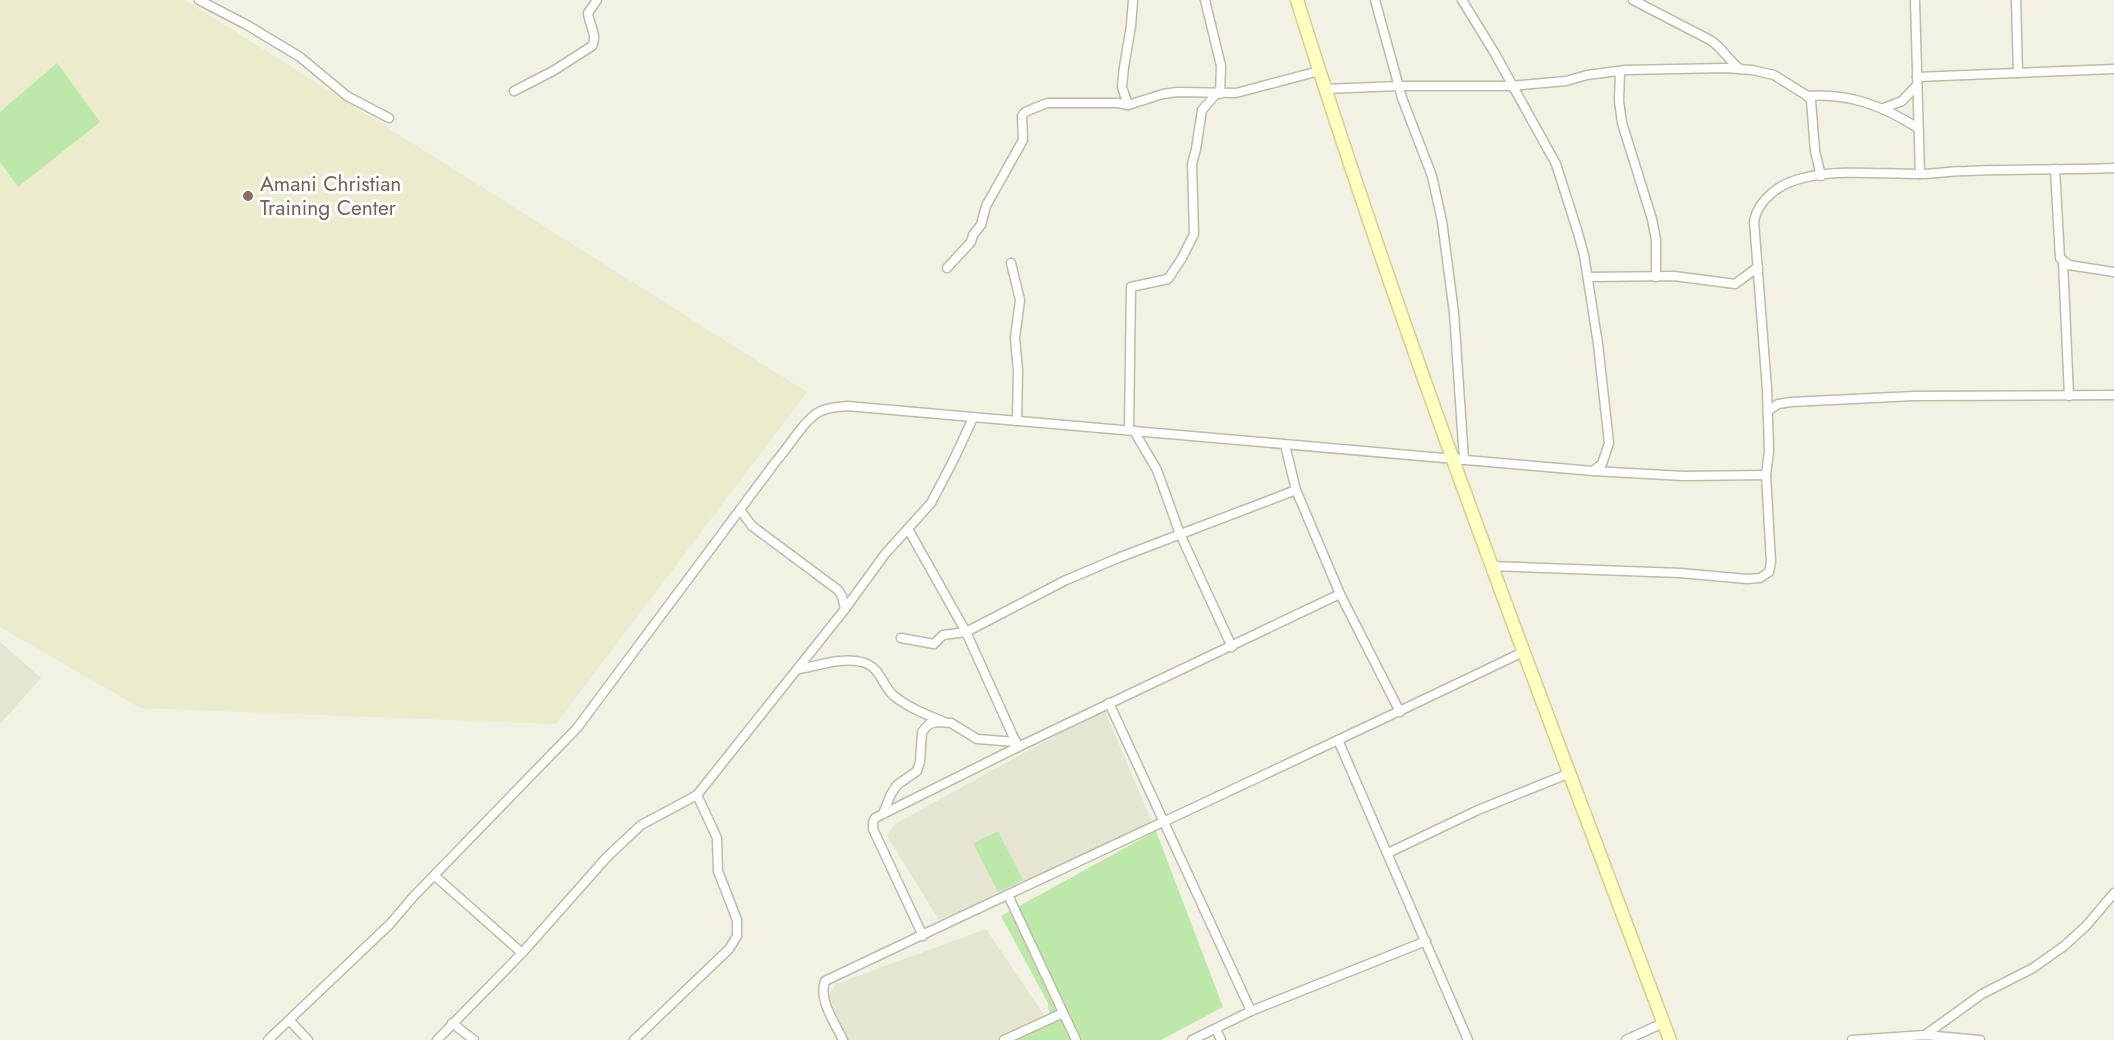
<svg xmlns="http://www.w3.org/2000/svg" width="2114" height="1040" font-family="Jost,sans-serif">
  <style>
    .residential { fill: #e6e5d1 }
    .education { fill: #ecebcc }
    .green { fill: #bce9a9 }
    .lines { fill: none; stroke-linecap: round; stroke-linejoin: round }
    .street-casing { stroke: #bebca5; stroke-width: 11 }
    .secondary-casing { stroke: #d1d08e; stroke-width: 15 }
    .street { stroke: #fff; stroke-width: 8 }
    .secondary { stroke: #ffffc0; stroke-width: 12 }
    .education-dot { fill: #8d6e63; stroke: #fff; stroke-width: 2 }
    .labels { text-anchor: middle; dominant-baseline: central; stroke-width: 6; stroke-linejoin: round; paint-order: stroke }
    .education-label { font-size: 21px; fill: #785e54; stroke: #fff; text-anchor: start }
  </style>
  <rect width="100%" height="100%" fill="#f2f1e3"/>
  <g class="residential">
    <polygon points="0,642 41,678 0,724"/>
    <polygon points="1104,709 1156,831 939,920 887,836 895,824"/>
    <polygon points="986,929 1050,1024 1007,1040 845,1040 829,995 836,984"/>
  </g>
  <polygon class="education" points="0,0 185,0 807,392 556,724 140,708 0,627"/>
  <g class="green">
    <polygon points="57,63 100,122 18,187 0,162 0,112"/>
    <polygon points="998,831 1023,880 998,892 973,843"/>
    <polygon points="1156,831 1223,1007 1161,1040 1015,1040 1050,1024 1048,1003 1001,916"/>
  </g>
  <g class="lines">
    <g class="street-casing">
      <g id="street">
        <polyline points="199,0 247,25 300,57 347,96 389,118"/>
        <polyline points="1205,0 1221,66 1220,94"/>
        <polyline points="1375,0 1402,98 1432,176 1442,221 1454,313 1464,460"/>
        <polyline points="1462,0 1494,52 1556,164 1578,233 1584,255 1598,344 1609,443 1602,464 1593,471"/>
        <path d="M1633 0 1710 40C1723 48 1728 60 1740 69"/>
        <polyline points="1915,0 1920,174"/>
        <polyline points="2016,0 2018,73"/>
        <polyline points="1620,71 1619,101 1622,123 1652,219 1656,240 1656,277"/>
        <polyline points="1917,77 2114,69"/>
        <polyline points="1325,89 1399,86 1511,86 1566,81 1587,75 1626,70 1725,68 1752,70 1774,75 1806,95 1811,100 1815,151 1821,176"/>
        <path d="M514 91 553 71 592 46C598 35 589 25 588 13L597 0"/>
        <path d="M1807 96C1850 93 1883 106 1918 128"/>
        <polyline points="1128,105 1122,87 1124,67 1131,26 1133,0"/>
        <polyline points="1884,108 1902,101 1917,85"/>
        <polyline points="2055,169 2060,258 2069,265 2114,272"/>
        <polyline points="2063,261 2069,396"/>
        <polyline points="1011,263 1020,300 1015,338 1018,370 1017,421"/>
        <polyline points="947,268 971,242 973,235 981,225 986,206 1023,140 1022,116 1025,112 1047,103 1118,103 1128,105 1163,94 1177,92 1236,93 1319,71"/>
        <polyline points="1588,277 1674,276 1735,284 1758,267"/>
        <polyline points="1768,411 1778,404 1791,402 1914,396 2114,395"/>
        <polyline points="1129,430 1131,287 1168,279 1182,258 1194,234 1192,164 1196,149 1202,110 1216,94"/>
        <polyline points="1134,431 1157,470 1180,534 1232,647"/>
        <polyline points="1285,445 1296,490 1340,594 1400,712"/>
        <polyline points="740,510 752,526 838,590 842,596 845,609"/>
        <polyline points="908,529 966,632 1018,747"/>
        <path d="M1491 566 1680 573 1747 579 1760 578 1769 572 1771 562 1766 475 1769 451 1767 389 1754 221C1759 198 1781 183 1803 178 1837 169 1882 174 1917 174 1934 174 1951 171 1967 171 2016 169 2065 170 2114 168"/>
        <polyline points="901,638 934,644 943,635 966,632 1064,581 1118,558 1296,490"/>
        <path d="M798 669C819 666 840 657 862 662 881 667 881 684 893 695 907 707 925 714 942 721"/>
        <path d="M1109 703C1157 806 1203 909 1251 1011"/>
        <polyline points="1338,740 1468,1040"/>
        <polyline points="883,814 891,794 897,785 917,771 920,762 922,732 929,724 938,722 951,723 977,739 1016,742"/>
        <polyline points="1388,853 1478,810 1570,773"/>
        <polyline points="435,876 522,953"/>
        <polyline points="1008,895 1076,1040"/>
        <polyline points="923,936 873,829 873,822 875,818 1018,747 1340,594"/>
        <polyline points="289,1020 308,1040"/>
        <polyline points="452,1023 474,1040"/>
        <polyline points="1216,1029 1221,1040"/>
        <polyline points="1925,1035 1982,994 2033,968 2064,946 2086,926 2114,893"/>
        <path d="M268 1040 390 924 413 897 577 728 777 460C789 447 804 420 819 412 827 407 838 407 847 406L1593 471 1684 476 1766 475"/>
        <polyline points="437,1040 522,953 607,857 641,825 697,795 845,609 885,554 931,503 954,459 973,418"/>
        <polyline points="634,1040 729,949 737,936 737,920 718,871 717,838 697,795"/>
        <path d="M843 1040C835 1023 818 1000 825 981 1057 870 1291 764 1523 652"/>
        <polyline points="1004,1040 1063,1013"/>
        <polyline points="1192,1040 1251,1011 1426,941"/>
        <polyline points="1626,1040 1663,1023"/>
        <polyline points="1852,1040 1925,1035 1980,1040"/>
      </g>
    </g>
    <g class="secondary-casing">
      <path id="secondary" d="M1297 0C1379 262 1473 519 1570 775 1604 863 1636 952 1670 1040"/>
    </g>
    <use href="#street" class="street"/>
    <use href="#secondary" class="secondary"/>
  </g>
  <circle class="education-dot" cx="248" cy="196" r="6"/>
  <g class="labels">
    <g class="education-label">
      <text x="260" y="184">Amani Christian<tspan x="260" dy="24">Training Center</tspan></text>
    </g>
  </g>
</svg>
